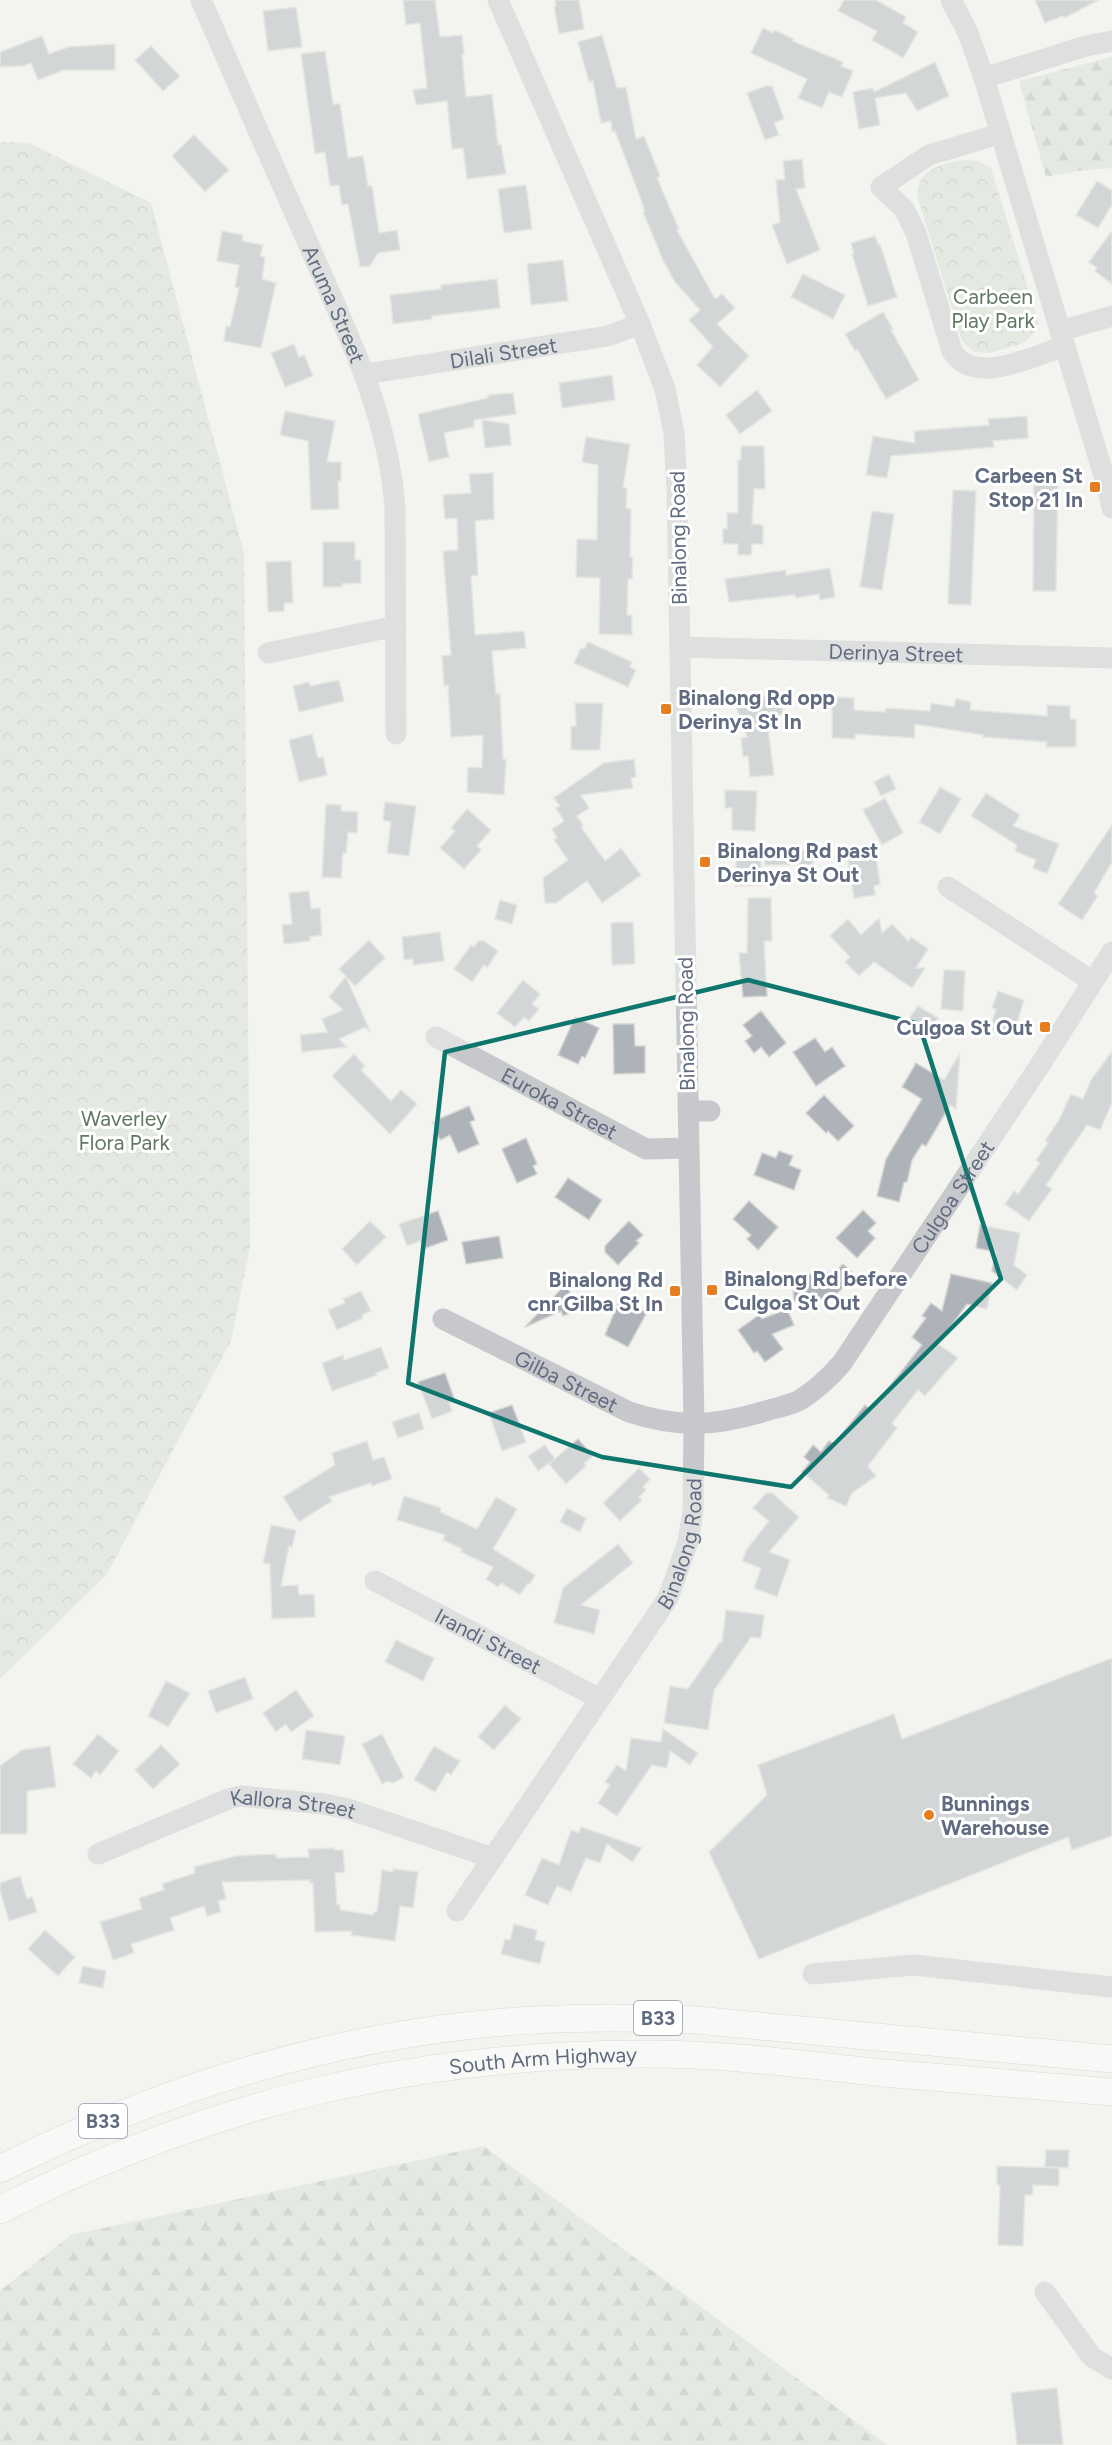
<svg xmlns="http://www.w3.org/2000/svg" width="1112" height="2445" font-family="Figtree,sans-serif">
  <style>
    .forest { fill: url(#forest-firs) }
    .park { fill: url(#park-crowns) }
    .building { fill: #aeb2b9; stroke: #d4d5d2; stroke-width: 1.5 }
    .lines { fill: none; stroke-linecap: round; stroke-linejoin: round }
    .major-casing { stroke: #b8babf; stroke-width: 28 }
    .minor { stroke: #c6c8cc; stroke-width: 21 }
    .major { stroke: #fff; stroke-width: 27 }
    .marked { fill: none; stroke: #0f766e; stroke-width: 4.5; stroke-linejoin: round }
    .poi-dot { fill: #e47e1f; stroke: #fff; stroke-width: 2 }
    .labels { text-anchor: middle; dominant-baseline: central; stroke-width: 6; stroke-linejoin: round; paint-order: stroke }
    .shield { fill: #fff; stroke: #9198a7; stroke-width: 1.5 }
    .shield-label { font-size: 20px; font-weight: bold; fill: #626c81 }
    .park-label { font-size: 21px; fill: #617862; stroke: #fff }
    .street-label { font-size: 21px; fill: #626c81; stroke: #fff }
    .poi-label { font-size: 21px; font-weight: bold; fill: #626c81; stroke: #fff; text-anchor: start }
  </style>
  <defs>
    <pattern id="forest-firs" width="22" height="20" patternUnits="userSpaceOnUse" patternTransform="scale(1.5)"><rect width="22" height="20" fill="#d2dbd0"/><path d="M5 1l3.5 6h-7zM16 11l3.5 6h-7z" fill="#aeb6ae"/></pattern>
    <pattern id="park-crowns" width="20" height="18" patternUnits="userSpaceOnUse" patternTransform="scale(1.5)"><rect width="20" height="18" fill="#d2dbd0"/><path d="M2 6a3 3 0 1 1 6 0M12 15a3 3 0 1 1 6 0" fill="none" stroke="#aeb6ae"/></pattern>
  </defs>
  <rect width="100%" height="100%" fill="#f3f4ef"/>
  <g class="forest">
    <polygon points="1112,57 1112,168 1078,171 1046,177 1019,81"/>
    <polygon points="484,2146 887,2445 0,2445 0,2291 71,2235"/>
  </g>
  <g class="park">
    <polygon points="0,142 29,143 151,203 244,553 250,1247 231,1341 107,1574 0,1679"/>
    <path d="M965 160 978 161 991 168 1039 324 1034 333 1024 343 989 353 974 352 962 341 917 195C918 169 942 163 965 160Z"/>
  </g>
  <g class="building">
    <polygon points="403,0 435,0 440,37 462,35 464,54 462,55 466,97 492,94 498,145 501,144 506,174 467,179 463,148 452,149 447,101 416,105 413,90 427,88 420,23 406,25"/>
    <polygon points="555,0 579,0 584,29 559,34 554,6 556,6"/>
    <polygon points="844,0 876,0 906,17 903,23 918,32 903,58 872,40 877,31 838,11"/>
    <polygon points="1035,0 1099,0 1064,18 1063,16 1045,23"/>
    <polygon points="296,7 302,47 268,51 263,11"/>
    <polygon points="763,28 773,33 774,30 794,39 792,41 843,62 841,66 853,71 842,97 829,92 822,108 798,98 807,79 751,53"/>
    <polygon points="602,35 617,88 626,87 636,139 644,136 660,176 657,178 679,229 677,230 715,299 722,294 735,308 717,324 749,356 720,387 697,365 713,347 689,320 700,310 675,282 663,260 643,212 645,211 640,197 615,131 612,132 611,121 601,123 593,81 589,82 578,42"/>
    <polygon points="42,36 49,54 68,47 115,44 115,70 64,70 38,80 31,63 23,66 0,67 0,52"/>
    <polygon points="151,46 180,76 163,91 135,60"/>
    <polygon points="325,51 333,104 340,104 348,158 363,156 368,186 372,186 379,233 397,230 400,250 378,253 370,266 360,267 348,204 342,205 339,185 330,186 325,152 315,154 301,54"/>
    <polygon points="935,62 949,96 917,111 906,93 875,98 880,125 859,129 853,92 873,88 874,92"/>
    <polygon points="766,86 772,86 784,119 774,123 779,135 765,140 747,93"/>
    <polygon points="194,135 229,170 205,192 172,156"/>
    <polygon points="802,159 805,188 796,189 820,250 787,264 772,225 780,222 776,180 785,179 783,161"/>
    <polygon points="1097,181 1112,190 1112,205 1098,228 1076,215"/>
    <polygon points="526,185 532,229 504,233 498,189"/>
    <polygon points="222,231 243,235 242,241 263,245 260,256 265,257 262,279 276,283 261,348 224,341 226,326 230,327 239,288 235,287 239,265 217,261"/>
    <polygon points="1112,231 1112,284 1095,271 1097,268 1089,262"/>
    <polygon points="875,236 878,245 880,244 897,297 868,306 852,254 854,254 851,243"/>
    <polygon points="563,260 568,301 531,305 527,264"/>
    <polygon points="803,274 845,295 833,319 791,297"/>
    <polygon points="497,279 500,308 432,316 432,319 393,324 390,295 441,289 441,285"/>
    <polygon points="883,312 893,329 891,330 919,380 886,399 857,349 855,351 845,334"/>
    <polygon points="294,344 299,357 304,355 313,376 285,387 271,353"/>
    <polygon points="612,375 615,400 562,408 559,383"/>
    <polygon points="757,390 772,411 740,434 726,415"/>
    <polygon points="513,393 516,414 474,420 474,427 444,433 449,457 429,462 418,414 488,398 488,395"/>
    <polygon points="285,411 335,421 327,462 341,462 341,481 338,481 339,509 311,510 308,441 280,435"/>
    <polygon points="1027,416 1028,438 993,441 994,447 891,456 887,478 866,475 873,436 915,443 914,431 989,425 988,419"/>
    <polygon points="482,420 509,424 511,445 485,448"/>
    <polygon points="586,437 630,444 623,488 627,488 626,508 631,509 630,557 633,557 632,579 628,579 627,615 632,615 632,635 599,634 600,578 576,577 577,539 597,540 598,465 582,462"/>
    <polygon points="741,446 764,446 765,489 754,489 752,524 763,525 763,544 752,544 751,555 738,555 738,544 723,544 723,529 727,529 727,513 738,513 738,460 741,460"/>
    <polygon points="493,473 494,519 475,521 478,575 471,576 475,635 524,631 526,648 492,651 496,694 500,694 503,759 506,760 504,795 467,792 468,767 482,768 483,735 451,737 448,685 444,686 442,656 451,655 443,551 458,550 457,518 445,519 443,495 471,493 469,474"/>
    <polygon points="1034,477 1058,477 1056,591 1033,591"/>
    <polygon points="953,490 976,491 971,605 948,604"/>
    <polygon points="872,511 894,514 882,590 860,587"/>
    <polygon points="323,542 355,542 355,560 361,560 361,583 342,584 342,587 323,587"/>
    <polygon points="291,561 293,603 284,603 284,611 268,612 266,562"/>
    <polygon points="830,568 835,597 820,600 819,594 796,598 795,595 729,602 725,579 786,570 786,575"/>
    <polygon points="588,642 632,662 630,667 636,670 628,687 574,663 581,648 584,649"/>
    <polygon points="339,680 344,701 299,712 293,686 309,682 310,686"/>
    <polygon points="776,693 784,714 767,720 774,775 750,777 748,756 743,757 741,738 747,737 735,703 763,694 764,697"/>
    <polygon points="832,697 854,698 854,710 885,712 886,708 930,711 931,703 954,707 956,699 971,702 970,710 1047,716 1047,705 1070,706 1070,719 1076,719 1076,747 1046,747 1047,742 983,737 983,735 915,724 914,738 855,734 855,739 832,738"/>
    <polygon points="575,703 603,703 600,750 571,750 571,726 576,726"/>
    <polygon points="312,734 318,758 323,757 327,775 299,782 289,740"/>
    <polygon points="634,759 636,777 631,778 633,788 581,795 589,808 577,816 583,825 581,827 605,861 621,848 641,875 602,903 587,881 556,903 545,903 543,878 568,860 554,840 557,838 552,829 564,821 556,808 560,806 554,798 552,799 604,763"/>
    <polygon points="889,774 896,789 881,796 874,782"/>
    <polygon points="940,787 961,799 940,834 919,822"/>
    <polygon points="725,790 757,791 755,831 732,830 732,808 725,808"/>
    <polygon points="986,793 1020,815 1013,826 1059,844 1047,874 1033,868 1036,860 1015,851 1017,845 971,816"/>
    <polygon points="885,798 903,833 882,845 863,810"/>
    <polygon points="385,802 416,806 409,856 387,853 391,822 383,820"/>
    <polygon points="326,804 341,805 341,811 358,812 357,833 348,832 346,853 343,853 341,878 322,877"/>
    <polygon points="467,809 491,830 477,846 481,850 464,869 440,848 455,831 451,828"/>
    <polygon points="1112,825 1112,862 1094,893 1098,896 1082,920 1058,904"/>
    <polygon points="813,849 813,865 765,865 764,854"/>
    <polygon points="761,855 761,885 736,886 736,857"/>
    <polygon points="876,856 880,884 874,886 875,895 854,898 848,860"/>
    <polygon points="309,891 311,909 320,908 322,935 310,937 310,941 284,944 282,925 292,924 289,893"/>
    <polygon points="748,898 771,898 772,941 764,941 767,996 743,997 739,953 747,953"/>
    <polygon points="500,900 517,905 512,924 495,919"/>
    <polygon points="879,918 882,933 892,924 908,941 911,937 928,949 916,968 925,968 912,988 874,962 859,976 845,962 850,957 830,936 848,919 861,935"/>
    <polygon points="633,922 635,964 612,965 611,923"/>
    <polygon points="440,932 444,961 413,965 413,959 404,960 402,937"/>
    <polygon points="369,940 385,958 355,986 346,977 371,1033 365,1027 339,1039 347,1047 302,1052 300,1035 327,1032 322,1019 343,1010 329,997 346,976 339,969"/>
    <polygon points="478,941 484,941 498,951 487,968 484,965 472,982 454,969 471,945 474,947"/>
    <polygon points="944,970 965,971 963,1011 941,1009"/>
    <polygon points="523,980 540,994 532,1004 539,1009 529,1021 524,1017 515,1027 497,1013"/>
    <polygon points="998,991 1024,1000 1013,1036 990,1029 996,1009 992,1008"/>
    <polygon points="918,1006 938,1018 928,1033 908,1020"/>
    <polygon points="761,1011 786,1043 769,1057 761,1047 754,1053 745,1041 752,1036 743,1025"/>
    <polygon points="575,1017 599,1028 585,1058 582,1056 578,1064 558,1055"/>
    <polygon points="613,1024 634,1024 635,1046 645,1046 645,1073 614,1074"/>
    <polygon points="815,1038 825,1052 832,1047 845,1066 816,1086 793,1052"/>
    <polygon points="1112,1051 1112,1103 1100,1130 1087,1125 1046,1185 1052,1189 1029,1221 1005,1204 1014,1191 1018,1194 1040,1163 1036,1160 1048,1143 1045,1141 1059,1120 1071,1094 1083,1099 1091,1080"/>
    <polygon points="960,1053 956,1109 950,1105 926,1146 922,1144 912,1160 907,1182 904,1182 899,1202 877,1196 886,1159 922,1099 902,1087 916,1063 944,1080"/>
    <polygon points="354,1054 365,1066 361,1070 391,1101 401,1090 417,1104 390,1134 332,1076"/>
    <polygon points="824,1095 854,1126 838,1141 828,1131 826,1133 806,1113"/>
    <polygon points="469,1106 475,1120 470,1122 479,1144 458,1153 450,1135 440,1140 432,1122"/>
    <polygon points="526,1138 537,1164 533,1166 537,1174 517,1183 502,1149"/>
    <polygon points="779,1151 793,1156 789,1165 801,1170 794,1190 754,1175 762,1153 776,1158"/>
    <polygon points="568,1178 602,1200 589,1220 555,1197"/>
    <polygon points="749,1201 778,1227 758,1250 747,1239 751,1235 733,1219"/>
    <polygon points="863,1210 876,1223 868,1231 875,1238 857,1258 836,1238"/>
    <polygon points="438,1211 448,1240 423,1249 420,1241 407,1246 399,1224"/>
    <polygon points="370,1221 386,1237 357,1265 342,1249"/>
    <polygon points="629,1221 643,1235 636,1241 639,1243 618,1265 605,1252 605,1246"/>
    <polygon points="980,1225 1020,1233 1014,1265 1027,1275 1017,1290 992,1271 996,1252 976,1248"/>
    <polygon points="499,1236 503,1258 466,1264 462,1242"/>
    <polygon points="843,1264 855,1275 833,1298 794,1301 792,1276 835,1272"/>
    <polygon points="951,1274 992,1283 987,1309 967,1304 938,1344 958,1358 925,1396 918,1390 892,1423 897,1428 868,1466 876,1476 852,1493 846,1506 827,1498 829,1495 802,1472 810,1462 804,1457 813,1445 821,1452 829,1441 834,1444 865,1405 871,1410 922,1345 912,1337 926,1318 922,1316 931,1303 942,1311"/>
    <polygon points="566,1284 578,1310 563,1316 561,1311 525,1327"/>
    <polygon points="361,1291 371,1311 362,1315 363,1318 337,1330 328,1310 345,1303 343,1299"/>
    <polygon points="620,1299 647,1312 628,1347 605,1335"/>
    <polygon points="787,1309 794,1325 772,1334 783,1349 765,1362 757,1351 754,1353 738,1330 759,1315 762,1319"/>
    <polygon points="381,1347 389,1368 376,1373 377,1375 332,1391 322,1363 343,1355 344,1360"/>
    <polygon points="445,1373 455,1401 449,1403 452,1411 432,1419 418,1382"/>
    <polygon points="512,1405 526,1442 502,1451 489,1413"/>
    <polygon points="419,1413 424,1429 398,1438 392,1422"/>
    <polygon points="578,1439 593,1456 584,1463 586,1466 566,1484 549,1464"/>
    <polygon points="367,1441 373,1460 384,1457 392,1479 372,1486 371,1483 329,1497 332,1501 299,1522 283,1497 335,1465 332,1453"/>
    <polygon points="545,1445 555,1459 538,1471 528,1456"/>
    <polygon points="639,1468 650,1479 643,1487 646,1490 639,1497 642,1500 620,1521 603,1503"/>
    <polygon points="766,1493 772,1493 799,1517 769,1552 790,1560 777,1597 754,1588 761,1568 742,1561 747,1549 769,1521 753,1508"/>
    <polygon points="404,1496 441,1508 440,1512 477,1529 496,1497 517,1509 493,1549 535,1575 530,1584 528,1583 520,1595 501,1583 498,1587 486,1579 493,1567 461,1552 462,1549 443,1540 445,1535 397,1520"/>
    <polygon points="567,1508 586,1518 580,1532 560,1522"/>
    <polygon points="271,1525 296,1530 292,1547 289,1546 281,1586 298,1585 299,1595 314,1594 315,1617 272,1619 270,1564 263,1563"/>
    <polygon points="618,1544 633,1563 581,1605 600,1610 594,1634 554,1623 563,1588"/>
    <polygon points="726,1610 764,1615 761,1638 751,1637 714,1690 708,1730 664,1723 670,1686 688,1689 720,1642 722,1643"/>
    <polygon points="396,1640 434,1658 423,1681 385,1662"/>
    <polygon points="1112,1658 1112,1836 1072,1850 1068,1837 759,1959 709,1852 767,1795 758,1765 894,1714 902,1739"/>
    <polygon points="245,1677 253,1699 216,1713 208,1691"/>
    <polygon points="166,1681 190,1693 168,1727 148,1716"/>
    <polygon points="296,1690 314,1716 291,1732 286,1724 276,1732 263,1713"/>
    <polygon points="505,1705 521,1719 494,1750 478,1737"/>
    <polygon points="663,1729 698,1753 690,1765 670,1751 667,1768 652,1765 617,1816 598,1803 610,1785 605,1782 617,1765 626,1771 631,1738 661,1742"/>
    <polygon points="306,1730 345,1736 340,1765 302,1759"/>
    <polygon points="98,1734 119,1751 100,1775 96,1771 91,1778 73,1764"/>
    <polygon points="382,1734 404,1777 393,1783 387,1781 382,1784 362,1744"/>
    <polygon points="161,1745 180,1764 153,1789 135,1770"/>
    <polygon points="50,1746 56,1787 27,1791 27,1834 0,1834 0,1766 22,1750"/>
    <polygon points="434,1746 460,1761 451,1775 447,1772 435,1792 414,1780"/>
    <polygon points="581,1827 642,1848 632,1862 607,1844 600,1863 586,1858 571,1892 557,1886 548,1905 525,1895 542,1858 559,1865 571,1830 579,1833"/>
    <polygon points="334,1848 334,1850 343,1850 345,1872 335,1873 337,1905 340,1905 340,1910 373,1915 374,1912 377,1912 382,1870 393,1872 393,1869 418,1872 413,1908 400,1906 395,1941 351,1935 352,1931 315,1932 313,1883 310,1883 310,1880 222,1882 226,1899 218,1901 221,1912 207,1916 204,1906 170,1918 174,1930 131,1944 134,1953 113,1960 100,1922 142,1909 139,1898 164,1890 162,1884 195,1873 194,1867 236,1856 276,1854 276,1858 309,1857 308,1849"/>
    <polygon points="20,1876 27,1899 32,1897 37,1912 9,1921 0,1891 0,1883"/>
    <polygon points="514,1924 537,1930 535,1940 545,1942 540,1964 501,1954 505,1939 510,1940"/>
    <polygon points="45,1930 75,1957 58,1976 28,1949"/>
    <polygon points="83,1966 106,1971 103,1988 79,1983"/>
    <polygon points="1046,2150 1069,2150 1068,2168 1045,2167"/>
    <polygon points="997,2166 1059,2168 1059,2186 1033,2185 1033,2195 1025,2195 1023,2246 998,2245 1000,2185 997,2185"/>
    <polygon points="1057,2388 1063,2445 1017,2445 1011,2393"/>
  </g>
  <g class="lines">
    <g class="major-casing">
      <g id="major">
        <path d="M0 2169C154 2092 320 2039 493 2023 560 2017 628 2017 696 2020L1112 2059"/>
        <path id="s9" d="M0 2210C208 2103 416 2053 650 2054 728 2054 806 2065 884 2073 960 2080 1036 2086 1112 2092"/>
      </g>
    </g>
    <g class="minor">
      <path id="s1" d="M201 0C237 83 274 167 311 250 348 335 388 413 395 508L396 734"/>
      <polyline points="951,0 968,33 984,78 1107,486 1112,508"/>
      <polyline points="984,78 1086,46 1112,41"/>
      <path d="M999 134 929 155 881 187 904 209 916 233 952 351C974 387 1033 356 1065 346"/>
      <polyline points="1060,331 1112,316"/>
      <path id="s2" d="M365 374 608 336 640 324"/>
      <path id="s3" d="M680 647 1112 658"/>
      <polyline points="268,653 396,626"/>
      <polyline points="948,887 1092,981"/>
      <path id="s4" d="M436 1037 646 1149 688 1148"/>
      <polyline points="688,1111 710,1111"/>
      <path id="s5" d="M443 1319 629 1412C681 1429 717 1426 769 1410 779 1407 791 1405 800 1400 816 1390 829 1378 842 1363L1040 1065 1112 952"/>
      <path id="s6" d="M375 1581 600 1699"/>
      <path id="s7" d="M98 1854 228 1799 240 1796 324 1804 348 1809 493 1858"/>
      <path id="s8" d="M457 1911 668 1598 688 1542 693 1511 694 1424 677 488 674 433 665 389 640 324 498 0"/>
      <polyline points="813,1974 914,1965 1112,1987"/>
      <polyline points="1045,2292 1092,2357 1112,2369"/>
    </g>
    <use href="#major" class="major"/>
  </g>
  <path d="M0 0H1112V2445H0ZM748 980 919 1024 1001 1279 791 1487 602 1457 408 1383 445 1052Z" fill="#f3f4ef" fill-opacity=".55" fill-rule="evenodd"/>
  <path class="marked" d="M748 980 919 1024 1001 1279 791 1487 602 1457 408 1383 445 1052Z"/>
  <g class="poi-dot">
    <rect x="1089" y="481" width="12" height="12" rx="3"/>
    <rect x="660" y="703" width="12" height="12" rx="3"/>
    <rect x="699" y="856" width="12" height="12" rx="3"/>
    <rect x="1039" y="1021" width="12" height="12" rx="3"/>
    <rect x="706" y="1284" width="12" height="12" rx="3"/>
    <rect x="669" y="1285" width="12" height="12" rx="3"/>
    <circle cx="929" cy="1815" r="6"/>
  </g>
  <g class="labels">
    <g class="shield">
      <rect x="634" y="2001" width="48" height="34" rx="4.5"/>
      <rect x="79" y="2104" width="48" height="34" rx="4.5"/>
    </g>
    <g class="shield-label">
      <text x="658" y="2018">B33</text>
      <text x="103" y="2121">B33</text>
    </g>
    <g class="park-label">
      <text x="993" y="296">Carbeen<tspan x="993" dy="24">Play Park</tspan></text>
      <text x="124" y="1118">Waverley<tspan x="124" dy="24">Flora Park</tspan></text>
    </g>
    <g class="street-label">
      <text stroke="none"><textPath href="#s1" startOffset="332">Aruma Street</textPath></text>
      <text stroke="none"><textPath href="#s2" startOffset="140">Dilali Street</textPath></text>
      <text transform="translate(678 538) rotate(-91)">Binalong Road</text>
      <text stroke="none"><textPath href="#s3" startOffset="216">Derinya Street</textPath></text>
      <text transform="translate(686 1024) rotate(-91)">Binalong Road</text>
      <text stroke="none"><textPath href="#s4" startOffset="140">Euroka Street</textPath></text>
      <text stroke="none"><textPath href="#s5" startOffset="639">Culgoa Street</textPath></text>
      <text stroke="none"><textPath href="#s5" startOffset="138">Gilba Street</textPath></text>
      <text stroke="none"><textPath href="#s8" startOffset="434">Binalong Road</textPath></text>
      <text stroke="none"><textPath href="#s6" startOffset="128">Irandi Street</textPath></text>
      <text stroke="none"><textPath href="#s7" startOffset="207">Kallora Street</textPath></text>
      <text stroke="none"><textPath href="#s9" startOffset="568">South Arm Highway</textPath></text>
    </g>
    <g class="poi-label">
      <text x="1083" y="475" text-anchor="end">Carbeen St<tspan x="1083" dy="24">Stop 21 In</tspan></text>
      <text x="678" y="697">Binalong Rd opp<tspan x="678" dy="24">Derinya St In</tspan></text>
      <text x="717" y="850">Binalong Rd past<tspan x="717" dy="24">Derinya St Out</tspan></text>
      <text x="1033" y="1027" text-anchor="end">Culgoa St Out</text>
      <text x="724" y="1278">Binalong Rd before<tspan x="724" dy="24">Culgoa St Out</tspan></text>
      <text x="663" y="1279" text-anchor="end">Binalong Rd<tspan x="663" dy="24">cnr Gilba St In</tspan></text>
      <text x="941" y="1803">Bunnings<tspan x="941" dy="24">Warehouse</tspan></text>
    </g>
  </g>
</svg>
